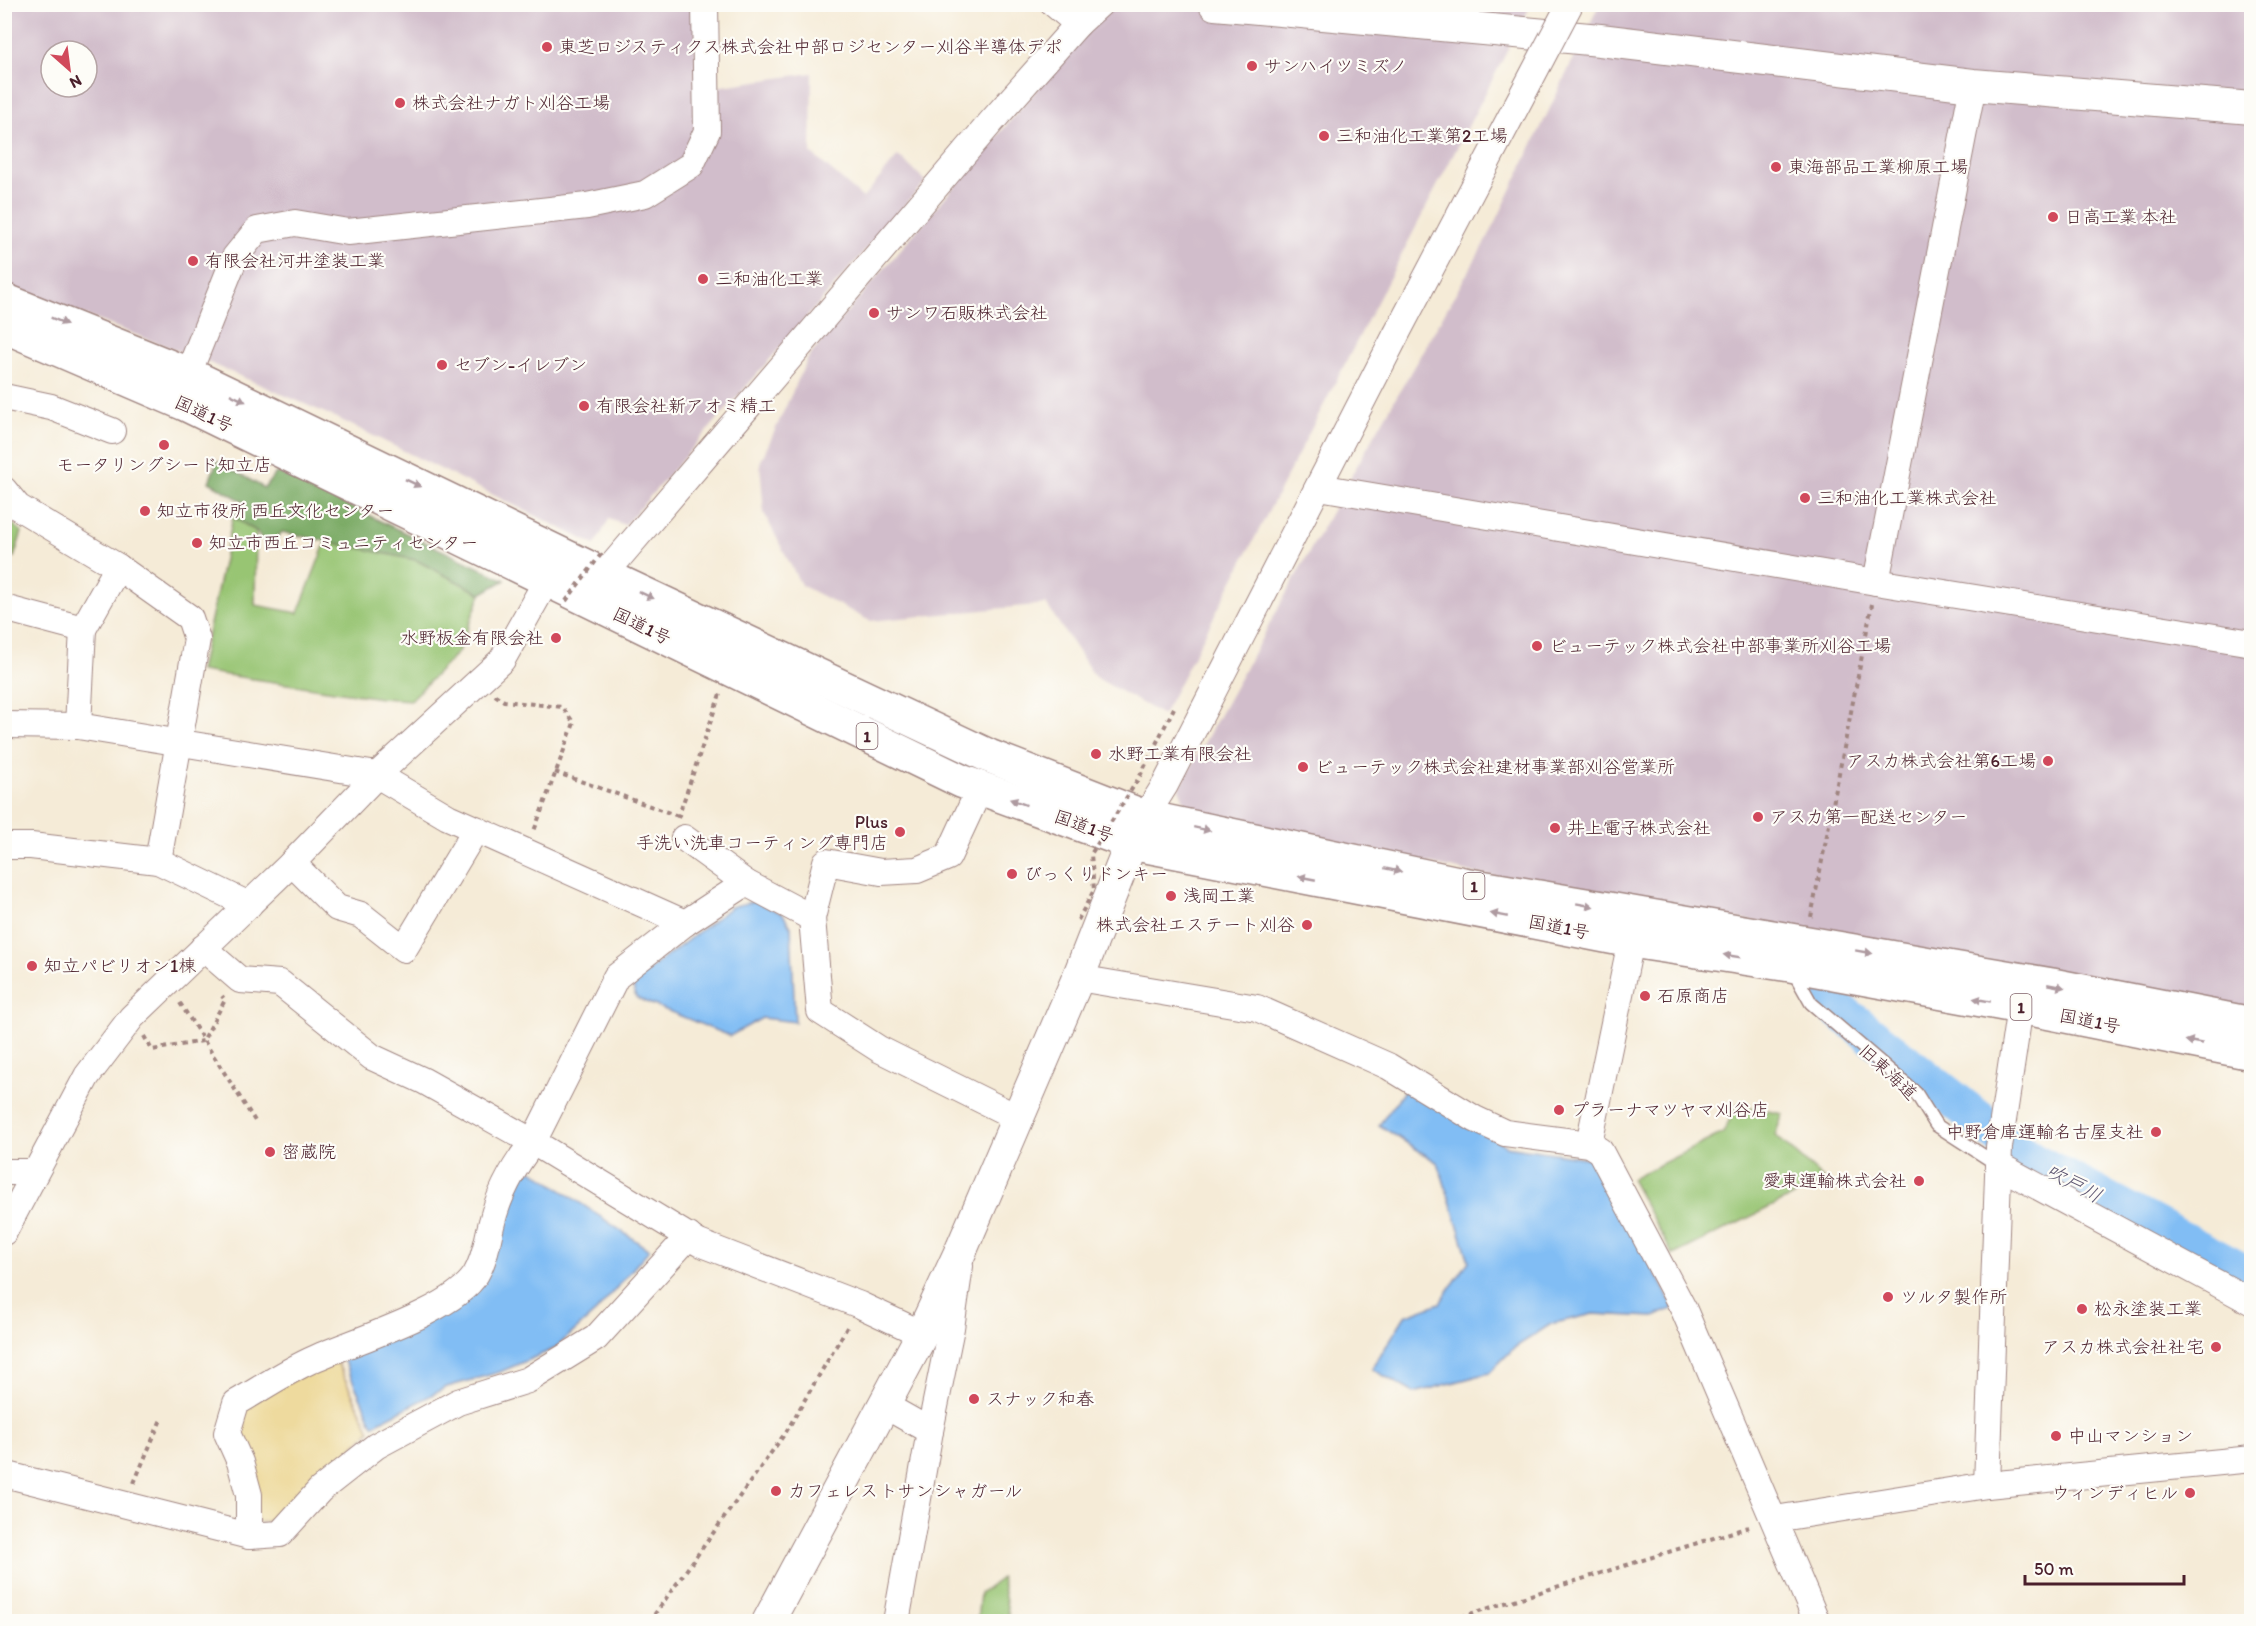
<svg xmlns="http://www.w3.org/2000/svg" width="2256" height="1626" font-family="Itim,'Klee One',sans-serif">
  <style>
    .industrial { fill: #d1bdcb; fill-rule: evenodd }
    .green { fill: #98c573; stroke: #71724f; stroke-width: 1.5 }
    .forest { fill: #7aaa65; stroke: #626448; stroke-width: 1.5 }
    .sand { fill: #eeda9e; stroke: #9c7c64; stroke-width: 1.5 }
    .water { fill: #81bdf4; stroke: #666e90; stroke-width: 1.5 }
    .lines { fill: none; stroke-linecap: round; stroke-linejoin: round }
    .river { stroke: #81bdf4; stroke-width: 38 }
    .service-casing { stroke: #a08581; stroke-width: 15 }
    .minor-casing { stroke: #a08581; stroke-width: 28 }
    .tertiary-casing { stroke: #a08581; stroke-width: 34 }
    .trunk-casing { stroke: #a08581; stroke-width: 36 }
    .path { stroke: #a08581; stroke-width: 4; stroke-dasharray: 4.5 4.5; stroke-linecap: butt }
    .service { stroke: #fff; stroke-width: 12 }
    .minor { stroke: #fff; stroke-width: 26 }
    .tertiary { stroke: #fff; stroke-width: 32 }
    .trunk { stroke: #fff; stroke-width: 33 }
    .minor-bridge-casing { stroke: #a08581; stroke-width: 28; stroke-linecap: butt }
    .path-bridge { stroke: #a08581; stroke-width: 4; stroke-dasharray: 4.5 4.5; stroke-linecap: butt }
    .minor-bridge { stroke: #fff; stroke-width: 26 }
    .oneway { fill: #ae9aa0 }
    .poi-dot { fill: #d1495b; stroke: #fdfcf7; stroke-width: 2 }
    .labels { text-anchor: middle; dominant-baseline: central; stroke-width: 4.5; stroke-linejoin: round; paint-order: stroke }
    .shield { fill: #fdfcf7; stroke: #806168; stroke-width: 1.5 }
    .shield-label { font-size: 16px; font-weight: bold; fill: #4a1f2b }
    .poi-label { font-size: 18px; fill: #4a1f2b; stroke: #fdfcf7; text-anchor: start }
    .street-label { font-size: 18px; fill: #4a1f2b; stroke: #fdfcf7 }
    .water-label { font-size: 20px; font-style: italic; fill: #5d5671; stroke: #fdfcf7 }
  </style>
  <rect width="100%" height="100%" fill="#fdfcf7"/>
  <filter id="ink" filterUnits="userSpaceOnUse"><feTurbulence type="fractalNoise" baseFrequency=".0167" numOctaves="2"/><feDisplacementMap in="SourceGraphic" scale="12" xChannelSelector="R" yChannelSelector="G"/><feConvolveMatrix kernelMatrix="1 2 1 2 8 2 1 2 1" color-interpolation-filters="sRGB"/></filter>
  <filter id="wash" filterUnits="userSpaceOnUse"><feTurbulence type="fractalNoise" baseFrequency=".008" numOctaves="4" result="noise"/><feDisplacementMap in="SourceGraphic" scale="24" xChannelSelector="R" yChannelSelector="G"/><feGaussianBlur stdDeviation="1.35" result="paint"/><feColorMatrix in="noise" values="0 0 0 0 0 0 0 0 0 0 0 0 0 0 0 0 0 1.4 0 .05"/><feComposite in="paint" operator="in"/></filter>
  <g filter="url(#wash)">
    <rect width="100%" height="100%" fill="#f5ebd7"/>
    <g class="industrial">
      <path d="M4 5H697L695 90 812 73 811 153 863 198 898 156 926 181 625 525 609 519 595 545 337 418 205 361 5 285ZM51 51H87V87H51Z"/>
      <polygon points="1109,5 1531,5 1163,715 1095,677 1046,604 870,621 801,585 764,513 760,463 808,358"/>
      <polygon points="1599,5 2251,5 2251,1008 1473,873 1188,811 1179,789 1346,485 1492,230"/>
    </g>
    <g class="green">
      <polygon points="4,517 22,532 14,557 5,555"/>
      <polygon points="233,517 256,531 255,605 298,613 326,541 416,560 481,594 458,652 411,700 381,698 200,671"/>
      <polygon points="1737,1105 1783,1114 1775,1135 1825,1180 1673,1255 1631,1179 1723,1133"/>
      <polygon points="1001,1578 1010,1621 977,1621 980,1594"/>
    </g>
    <polygon class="forest" points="217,461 264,488 277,472 505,580 481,594 416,560 282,532 268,547 256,531 233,517 244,502 209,482"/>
    <polygon class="sand" points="335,1358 370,1431 274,1520 258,1523 235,1431 242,1407"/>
    <g class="water">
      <polygon points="755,901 783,914 791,927 795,1022 762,1018 730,1036 636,998 632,983 731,907"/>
      <polygon points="1407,1087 1506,1146 1594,1159 1674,1308 1654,1317 1593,1314 1551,1324 1514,1348 1489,1373 1414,1393 1372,1369 1405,1316 1440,1303 1469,1261 1438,1163 1379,1125"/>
      <polygon points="532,1170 649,1250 596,1312 554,1349 500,1372 447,1387 373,1425 342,1357 448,1311 506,1178"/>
    </g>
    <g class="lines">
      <polyline class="river" points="1826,1000 2031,1160 2252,1277"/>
    </g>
  </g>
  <g filter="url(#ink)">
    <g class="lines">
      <g class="service-casing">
        <polyline id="service" points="1792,969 1811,1003 1916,1093 1936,1125 1998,1165"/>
      </g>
      <g class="minor-casing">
        <g id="minor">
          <polyline points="1054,4 1078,24"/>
          <polyline points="188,374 235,257 257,230 295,223 348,232 587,206 645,194 691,165 707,131 705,4"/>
          <polyline points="4,397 51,407 112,431"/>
          <polyline points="1319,487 1876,582 2252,643"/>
          <polyline points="4,490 18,507 118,567 190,618 197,639 158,861"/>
          <polyline points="604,575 992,121 1078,24 1100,4"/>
          <polyline points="1876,582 1973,85"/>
          <polyline points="4,608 83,629 118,567"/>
          <polyline points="4,725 78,726 377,775 448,817 685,923"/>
          <polyline points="78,726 83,629"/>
          <polyline points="1145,817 1165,785 1396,335"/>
          <polyline points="684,838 746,883"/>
          <polyline points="4,846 31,846 158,861 249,905"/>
          <polyline points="292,863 337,908 361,915 404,949 476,829"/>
          <polyline points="812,918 826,862 881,872 917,870 948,857 980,788"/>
          <path d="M203 948 240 980 280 983 372 1057 424 1081 533 1142C515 1165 499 1193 492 1222 487 1240 486 1257 476 1274 454 1311 356 1340 316 1358 288 1370 262 1388 236 1403L227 1433 240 1462 249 1495V1536"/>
          <polyline points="1078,978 1257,1008 1388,1066 1475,1119 1505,1133 1589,1144 1600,1151 1684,1310 1817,1622"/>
          <polyline points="1589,1144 1631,941"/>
          <polyline points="1998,1165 2252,1302"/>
          <polyline points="4,1172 35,1172"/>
          <polyline points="4,1232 87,1076 132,1017 292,863 377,775 502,660 547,580"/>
          <polyline points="922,1334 860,1305 699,1243 533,1142 616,977 685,923 746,883 812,918 820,1011 879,1049 1016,1117"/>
          <polyline points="884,1405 930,1431"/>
          <polyline points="4,1474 249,1536 280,1534 320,1490 376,1446 458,1402 528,1380 596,1338 689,1236"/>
          <polyline points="1987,1485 1999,1147 2020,1007"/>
          <polyline points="1775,1519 1987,1485 2252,1459"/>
          <polyline points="896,1622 930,1431 951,1328 960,1266"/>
        </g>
      </g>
      <g class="tertiary-casing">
        <g id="tertiary">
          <polyline points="1215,4 1600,40 1973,85 2252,108"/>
          <polyline points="768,1622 922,1334 962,1248 1078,978 1131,843 1144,819"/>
        </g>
      </g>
      <g class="trunk-casing">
        <g id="trunk">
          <polyline points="4,300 188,374 604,575 989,756 1145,817 1463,884 2052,985 2252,1024"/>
          <polyline points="4,326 185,404 961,781 1131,843 1631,941 1790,965 2020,1007 2252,1053"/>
        </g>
      </g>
      <g class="path">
        <polyline points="495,695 504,701 562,707 574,723 534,831"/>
        <polyline points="555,772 678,816"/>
        <polyline points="678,818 721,691"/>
        <polyline points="1811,917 1872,604"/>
        <polyline points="180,1003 255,1121"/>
        <polyline points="144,1036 152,1050 203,1041 225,1000 222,996"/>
        <polyline points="134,1483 162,1417"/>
        <polyline points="649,1622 786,1432 849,1324"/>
        <polyline points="1444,1622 1752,1526"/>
      </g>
      <use href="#service" class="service"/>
      <use href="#minor" class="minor"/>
      <use href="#tertiary" class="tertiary"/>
      <use href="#trunk" class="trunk"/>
      <g class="minor-bridge-casing">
        <polyline id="minor-bridge" points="1396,335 1570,4"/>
      </g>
      <g class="path-bridge">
        <polyline points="566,601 602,553"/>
        <polyline points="1078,920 1094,890 1091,854 1140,776 1174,708"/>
      </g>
      <use href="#minor-bridge" class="minor-bridge"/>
    </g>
    <defs><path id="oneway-solid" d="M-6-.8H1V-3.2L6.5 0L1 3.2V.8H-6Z" transform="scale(1.5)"/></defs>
    <g class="oneway">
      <use href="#oneway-solid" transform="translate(59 321) rotate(22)"/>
      <use href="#oneway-solid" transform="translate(238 398) rotate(26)"/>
      <use href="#oneway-solid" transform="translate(413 483) rotate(26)"/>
      <use href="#oneway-solid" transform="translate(646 595) rotate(25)"/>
      <use href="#oneway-solid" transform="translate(1018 802) rotate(-160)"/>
      <use href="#oneway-solid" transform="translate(1202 829) rotate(12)"/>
      <use href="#oneway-solid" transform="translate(1393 870) rotate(12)"/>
      <use href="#oneway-solid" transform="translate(1307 878) rotate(-169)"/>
      <use href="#oneway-solid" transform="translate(1585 905) rotate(10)"/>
      <use href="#oneway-solid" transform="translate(1499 915) rotate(-169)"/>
      <use href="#oneway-solid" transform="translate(1864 952) rotate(10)"/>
      <use href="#oneway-solid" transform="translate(1732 956) rotate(-171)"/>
      <use href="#oneway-solid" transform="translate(2056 986) rotate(11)"/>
      <use href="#oneway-solid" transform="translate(1982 1000) rotate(-170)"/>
      <use href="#oneway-solid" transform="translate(2194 1042) rotate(-169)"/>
    </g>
  </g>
  <g class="poi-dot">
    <circle cx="547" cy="47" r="6"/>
    <circle cx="1252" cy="66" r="6"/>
    <circle cx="400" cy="103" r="6"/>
    <circle cx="1324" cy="136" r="6"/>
    <circle cx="1776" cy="167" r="6"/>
    <circle cx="2053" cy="217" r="6"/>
    <circle cx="193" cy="261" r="6"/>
    <circle cx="703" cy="279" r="6"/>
    <circle cx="874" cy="313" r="6"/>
    <circle cx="442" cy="365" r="6"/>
    <circle cx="584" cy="406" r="6"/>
    <circle cx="164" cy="445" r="6"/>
    <circle cx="1805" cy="498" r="6"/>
    <circle cx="145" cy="511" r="6"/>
    <circle cx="197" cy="543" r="6"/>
    <circle cx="556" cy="638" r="6"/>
    <circle cx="1537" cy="646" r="6"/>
    <circle cx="1096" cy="754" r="6"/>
    <circle cx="2048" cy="761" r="6"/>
    <circle cx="1303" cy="767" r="6"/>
    <circle cx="1758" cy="817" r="6"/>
    <circle cx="1555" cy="828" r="6"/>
    <circle cx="900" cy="832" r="6"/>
    <circle cx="1012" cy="874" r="6"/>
    <circle cx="1171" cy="896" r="6"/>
    <circle cx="1307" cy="925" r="6"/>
    <circle cx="32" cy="966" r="6"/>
    <circle cx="1645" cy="996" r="6"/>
    <circle cx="1559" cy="1110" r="6"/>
    <circle cx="2156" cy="1132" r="6"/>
    <circle cx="270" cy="1152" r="6"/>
    <circle cx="1919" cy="1181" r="6"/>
    <circle cx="1888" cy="1297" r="6"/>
    <circle cx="2082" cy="1309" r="6"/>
    <circle cx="2216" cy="1347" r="6"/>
    <circle cx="974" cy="1399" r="6"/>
    <circle cx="2056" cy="1436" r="6"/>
    <circle cx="776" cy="1491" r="6"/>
    <circle cx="2190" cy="1493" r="6"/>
  </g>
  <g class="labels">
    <g class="shield">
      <rect x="856.5" y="723" width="21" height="26" rx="4.5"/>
      <rect x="1463.5" y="873" width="21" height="26" rx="4.5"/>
      <rect x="2010.5" y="994" width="21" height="26" rx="4.5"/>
    </g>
    <g class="shield-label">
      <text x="867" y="736">1</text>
      <text x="1474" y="886">1</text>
      <text x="2021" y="1007">1</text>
    </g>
    <g class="poi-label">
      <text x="559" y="47">東芝ロジスティクス株式会社中部ロジセンター刈谷半導体デポ</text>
      <text x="1264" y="66">サンハイツミズノ</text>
      <text x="412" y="103">株式会社ナガト刈谷工場</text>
      <text x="1336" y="136">三和油化工業第2工場</text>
      <text x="1788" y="167">東海部品工業柳原工場</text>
      <text x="2065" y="217">日高工業 本社</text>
      <text x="205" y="261">有限会社河井塗装工業</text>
      <text x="715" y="279">三和油化工業</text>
      <text x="886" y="313">サンワ石販株式会社</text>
      <text x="454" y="365">セブン-イレブン</text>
      <text x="596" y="406">有限会社新アオミ精工</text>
      <text x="164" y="465" text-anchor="middle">モータリングシード知立店</text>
      <text x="1817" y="498">三和油化工業株式会社</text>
      <text x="157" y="511">知立市役所 西丘文化センター</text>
      <text x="209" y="543">知立市西丘コミュニティセンター</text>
      <text x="544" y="638" text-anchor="end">水野板金有限会社</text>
      <text x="1549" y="646">ビューテック株式会社中部事業所刈谷工場</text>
      <text x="1108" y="754">水野工業有限会社</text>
      <text x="2036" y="761" text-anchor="end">アスカ株式会社第6工場</text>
      <text x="1315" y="767">ビューテック株式会社建材事業部刈谷営業所</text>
      <text x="1770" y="817">アスカ第一配送センター</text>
      <text x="888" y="822" text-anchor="end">Plus<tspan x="888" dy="21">手洗い洗車コーティング専門店</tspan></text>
      <text x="1567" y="828">井上電子株式会社</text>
      <text x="1024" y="874">びっくりドンキー</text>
      <text x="1183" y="896">浅岡工業</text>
      <text x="1295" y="925" text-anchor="end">株式会社エステート刈谷</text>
      <text x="44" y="966">知立パビリオン1棟</text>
      <text x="1657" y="996">石原商店</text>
      <text x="1571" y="1110">プラーナマツヤマ刈谷店</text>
      <text x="2144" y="1132" text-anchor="end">中野倉庫運輸名古屋支社</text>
      <text x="282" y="1152">密蔵院</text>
      <text x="1907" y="1181" text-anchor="end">愛東運輸株式会社</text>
      <text x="1900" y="1297">ツルタ製作所</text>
      <text x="2094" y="1309">松永塗装工業</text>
      <text x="2204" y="1347" text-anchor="end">アスカ株式会社社宅</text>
      <text x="986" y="1399">スナック和春</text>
      <text x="2068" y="1436">中山マンション</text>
      <text x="788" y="1491">カフェレストサンシャガール</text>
      <text x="2178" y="1493" text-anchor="end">ウィンディヒル</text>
    </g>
    <g class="street-label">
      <text transform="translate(204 414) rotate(25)">国道1号</text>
      <text transform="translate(642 626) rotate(26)">国道1号</text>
      <text transform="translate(1084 826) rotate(20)">国道1号</text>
      <text transform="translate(1559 927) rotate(11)">国道1号</text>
      <text transform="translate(2090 1021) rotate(11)">国道1号</text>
      <text transform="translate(1888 1072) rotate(43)">旧東海道</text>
    </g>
    <g class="water-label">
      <text transform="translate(2074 1183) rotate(28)">吹戸川</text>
    </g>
  </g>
  <rect width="2256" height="1626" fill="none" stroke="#fdfcf7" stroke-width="24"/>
  <g transform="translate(69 69) rotate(152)"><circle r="28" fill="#fdfcf7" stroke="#b5a4a5" stroke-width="1.5"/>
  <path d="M0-4.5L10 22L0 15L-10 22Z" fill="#d1495b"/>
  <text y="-9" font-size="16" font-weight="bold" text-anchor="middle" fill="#4a1f2b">N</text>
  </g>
  <path d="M2025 1575v9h159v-9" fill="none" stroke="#4a1f2b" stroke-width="3"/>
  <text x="2034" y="1575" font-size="18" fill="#4a1f2b" stroke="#fdfcf7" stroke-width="4.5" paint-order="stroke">50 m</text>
</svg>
